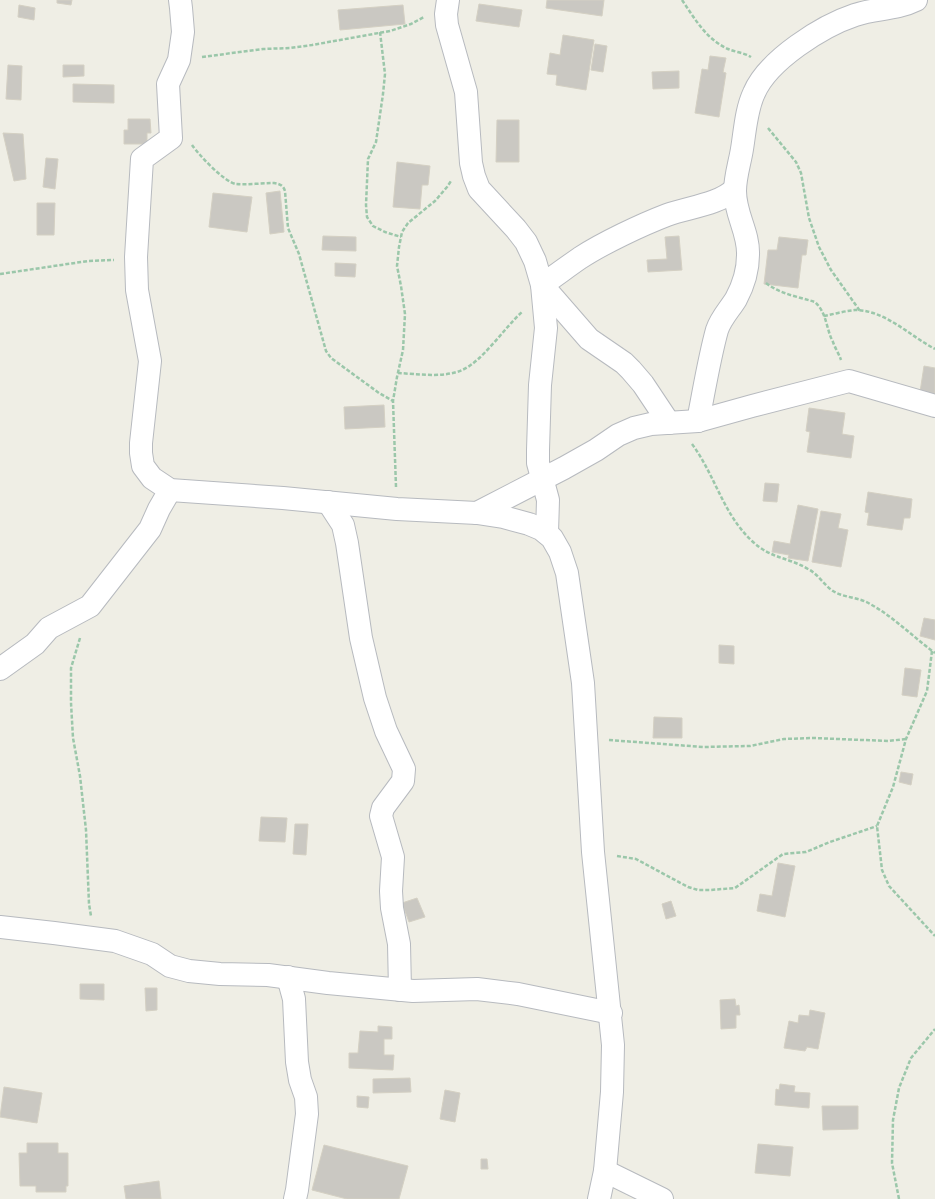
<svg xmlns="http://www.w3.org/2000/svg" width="935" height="1199" font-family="'DejaVu Sans',sans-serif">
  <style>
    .building { fill: #cac8c2; stroke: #d4d0c3 }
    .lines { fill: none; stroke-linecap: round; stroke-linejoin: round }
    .minor-casing { stroke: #b7babf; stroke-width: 24 }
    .path { stroke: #9bc7aa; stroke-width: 2.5; stroke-dasharray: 4 2; stroke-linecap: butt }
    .minor { stroke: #fff; stroke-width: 22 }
  </style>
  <rect width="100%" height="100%" fill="#efeee5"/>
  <g class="building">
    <polygon points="57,0 72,0 71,5 57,3"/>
    <polygon points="547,0 604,0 602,16 546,8"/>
    <polygon points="479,4 522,10 519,27 476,21"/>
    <polygon points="19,5 35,8 34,20 18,17"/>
    <polygon points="403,5 405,24 340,30 338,10"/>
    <polygon points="563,35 594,40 586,90 556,85 557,75 547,74 550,53 560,55"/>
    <polygon points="595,44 607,46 603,72 591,70"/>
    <polygon points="710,56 726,58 723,72 726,73 719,117 695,113 702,69 708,70"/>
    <polygon points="8,65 22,66 21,100 6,99"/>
    <polygon points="63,65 84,65 84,76 63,77"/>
    <polygon points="679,71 679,88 653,89 652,72"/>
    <polygon points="73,84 114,85 114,103 73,102"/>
    <polygon points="128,119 150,119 151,133 147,133 147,144 124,144 124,130 128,130"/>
    <polygon points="497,120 519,120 519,162 496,162"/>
    <polygon points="3,133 23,134 26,179 14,181"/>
    <polygon points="46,158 58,159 55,189 43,187"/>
    <polygon points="397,162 430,166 428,185 422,185 420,209 393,207"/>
    <polygon points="280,191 284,232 270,234 266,193"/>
    <polygon points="213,193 252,197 247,232 209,227"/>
    <polygon points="37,203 55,203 54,235 37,235"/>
    <polygon points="323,236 356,237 356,251 322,250"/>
    <polygon points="679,236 682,270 648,272 647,260 667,259 665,237"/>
    <polygon points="779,237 808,240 806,255 802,255 798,288 764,284 768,250 777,250"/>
    <polygon points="335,263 356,264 355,277 335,276"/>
    <polygon points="924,366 935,368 935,394 920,392"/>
    <polygon points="384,405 385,427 345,429 344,407"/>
    <polygon points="809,408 845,413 842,434 854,436 851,458 807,452 810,432 806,431"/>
    <polygon points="765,483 779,484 777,502 763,501"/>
    <polygon points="868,492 912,499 910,518 904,518 902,530 867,525 869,513 865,512"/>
    <polygon points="798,505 818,509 808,561 788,558 789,555 772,552 774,541 790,544"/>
    <polygon points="821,511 841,514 838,528 848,530 841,567 812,562"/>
    <polygon points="924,618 935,620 935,640 920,636"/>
    <polygon points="719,645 734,646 734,664 719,663"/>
    <polygon points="905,668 921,670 917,697 902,695"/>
    <polygon points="654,717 682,718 682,738 653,738"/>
    <polygon points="901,772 913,774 911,785 899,782"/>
    <polygon points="261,817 287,818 285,842 259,841"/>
    <polygon points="295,824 308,824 306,855 293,854"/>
    <polygon points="778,863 795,866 785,917 757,911 760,894 772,896"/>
    <polygon points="417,898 425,917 409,922 402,903"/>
    <polygon points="671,901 676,916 666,919 662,904"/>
    <polygon points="80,984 104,984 104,1000 80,999"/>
    <polygon points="145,988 157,988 157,1010 146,1011"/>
    <polygon points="735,999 736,1006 739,1005 740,1015 736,1015 736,1028 721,1029 720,1000"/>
    <polygon points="810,1010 825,1013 818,1049 807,1047 805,1051 784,1048 789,1021 798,1023 799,1015 809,1016"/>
    <polygon points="378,1026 392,1027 392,1039 384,1039 384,1055 394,1055 393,1070 349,1068 349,1053 358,1053 360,1031 378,1032"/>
    <polygon points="410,1078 411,1092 373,1093 373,1079"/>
    <polygon points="780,1084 795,1086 794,1092 810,1093 809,1108 775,1105 776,1089 779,1090"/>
    <polygon points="4,1087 42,1093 37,1123 0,1117"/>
    <polygon points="445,1090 460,1093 455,1122 440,1119"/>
    <polygon points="357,1096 369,1097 368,1108 357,1107"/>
    <polygon points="822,1106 858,1106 858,1129 823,1130"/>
    <polygon points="27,1143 58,1143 58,1153 68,1153 68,1186 66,1186 66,1192 36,1192 36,1186 20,1186 19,1153 27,1153"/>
    <polygon points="758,1144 793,1147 790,1176 755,1173"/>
    <polygon points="324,1145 408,1166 399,1199 347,1199 312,1190"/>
    <polygon points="481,1159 487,1159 488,1169 481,1169"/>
    <polygon points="159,1181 161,1199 126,1199 124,1186"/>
  </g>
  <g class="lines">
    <g class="minor-casing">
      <g id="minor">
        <polyline points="180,0 181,8 183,32 179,60 168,84 171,138 142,159 136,257 137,290 150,361 141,443 141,453 143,466 152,478 170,490 283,498 397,509 477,513 503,517 529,524 541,529 552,538 560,552 567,573 583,683 593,852 613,1045 612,1092 605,1171 599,1199"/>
        <polyline points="448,0 446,14 447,25 466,92 471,163 474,176 479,189 516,229 526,242 535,261 542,285 546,328 540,385 538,450 538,463 548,500 547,533"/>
        <path d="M698 421C704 391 709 359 717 330 721 318 730 309 736 299 743 286 748 270 748 255 749 232 735 215 735 191 735 177 740 162 742 149 745 131 746 110 754 93 768 60 822 26 855 15 875 8 896 10 916 0"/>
        <path d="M669 423 643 384 631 370 624 363 589 339 542 285C555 276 567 267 580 258 603 243 641 225 667 215 689 207 718 205 735 189"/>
        <polyline points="328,502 343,525 347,543 361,638 375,698 386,731 404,769 403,781 383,808 381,816 393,857 391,891 392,908 399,944 400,990"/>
        <polyline points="477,513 564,468 596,450 618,435 634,428 651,424 698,421 752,406 849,381 935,406"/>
        <polyline points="0,669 35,644 49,628 90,606 150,529 159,509 170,490"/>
        <polyline points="0,927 54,933 115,941 152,954 170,966 189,971 220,974 268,975 328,983 413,991 477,989 518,994 611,1013"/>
        <polyline points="288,977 294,999 297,1062 300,1080 306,1097 307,1114 297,1190 295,1199"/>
        <polyline points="605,1171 662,1199"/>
      </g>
    </g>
    <g class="path">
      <path d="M682 0C695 19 706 39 728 49 735 52 745 53 751 57"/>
      <polyline points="380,32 385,74 383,94 376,142 368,159 366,205 367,217 373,226 385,232 401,237"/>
      <polyline points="202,57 263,49 290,48 312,45 390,31 411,24 424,17"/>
      <polyline points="768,128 796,162 801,173 809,218 819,247 831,270 860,311"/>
      <path d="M192 145C199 155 224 182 236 184 248 185 262 183 274 183 280 184 283 185 285 191L288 228 299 254 326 351 331 358 379 393 393 401"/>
      <polyline points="0,274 88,261 114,260"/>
      <path d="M766 283C780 294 799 297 815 302 827 313 826 329 833 342 835 348 839 354 841 360"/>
      <path d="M824 316C834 314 845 311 855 310 885 310 910 336 935 349"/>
      <path d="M398 373C417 374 445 378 462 370 482 362 505 327 522 312"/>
      <path d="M692 444C715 475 723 514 752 541 771 559 788 557 808 569 818 574 824 585 833 591 844 598 859 597 870 604 894 617 913 637 935 653"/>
      <polyline points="396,487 393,401 397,377 403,350 405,314 401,286 397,266 399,247 402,232 408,223 435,201 447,187 451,181"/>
      <polyline points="80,638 71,668 71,703 73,738 80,776 86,830 89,904 91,916"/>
      <polyline points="932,651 927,691 906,739 893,787 877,826 882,870 889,886 935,936"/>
      <polyline points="609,740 703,747 750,746 784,739 813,738 888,741 906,739"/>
      <polyline points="617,856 636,859 688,887 698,890 710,890 735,888 783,854 806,852 830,842 877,826"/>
      <polyline points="899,1199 892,1163 893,1120 899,1088 911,1058 935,1029"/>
    </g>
    <use href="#minor" class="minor"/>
  </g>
</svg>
